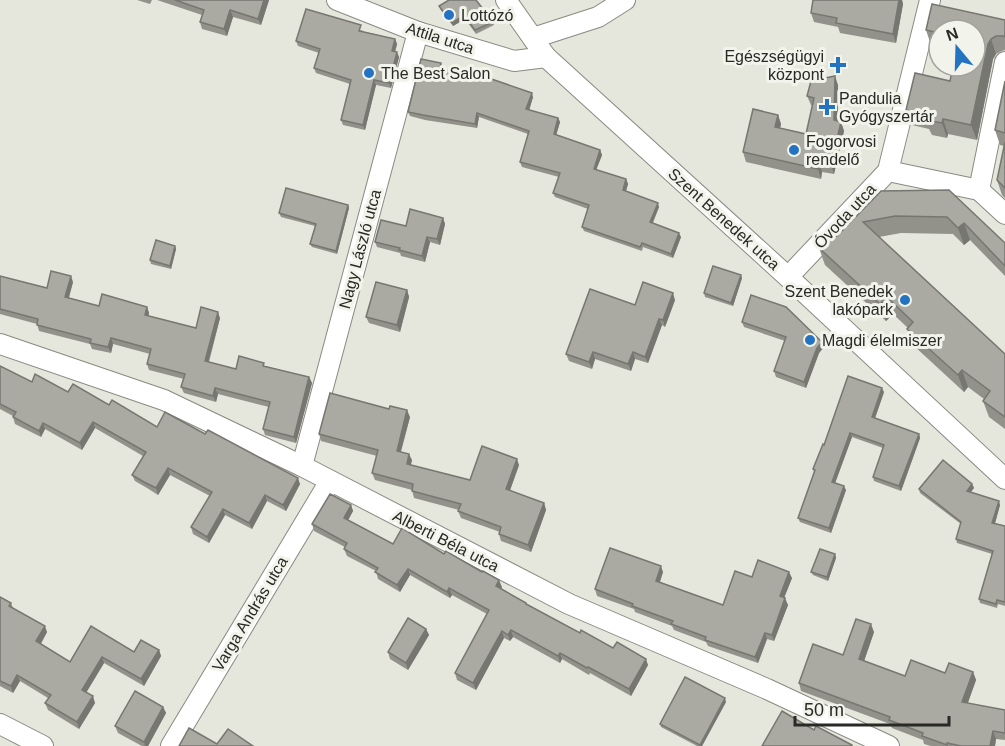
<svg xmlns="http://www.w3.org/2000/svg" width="1005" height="746" font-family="Arial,sans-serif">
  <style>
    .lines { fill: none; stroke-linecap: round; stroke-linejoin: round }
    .minor-casing { stroke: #8a8a82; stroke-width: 22 }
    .minor { stroke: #fff; stroke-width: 20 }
    .wall { fill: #92928b }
    .shaded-wall { fill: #777771 }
    .building { fill: #aaaaa2; stroke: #777771; stroke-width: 1.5 }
    .poi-dot { fill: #2473c3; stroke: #f2f3ea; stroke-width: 2 }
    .labels { text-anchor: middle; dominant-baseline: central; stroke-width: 6; stroke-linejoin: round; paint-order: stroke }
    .poi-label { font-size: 16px; fill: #292926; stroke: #f2f3ea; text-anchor: start }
    .street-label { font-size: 16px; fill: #292926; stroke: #f2f3ea }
  </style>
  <rect width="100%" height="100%" fill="#e5e6dc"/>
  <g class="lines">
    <g class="minor-casing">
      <g id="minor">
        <polyline points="337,0 418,32 514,61 546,57"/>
        <polyline points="506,0 546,57 788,277 1005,479"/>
        <polyline points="533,38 598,17 625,0"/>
        <polyline points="1005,62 979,190 1005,214"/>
        <polyline points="888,171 979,190"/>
        <polyline points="788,277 888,171 930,0"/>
        <polyline points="0,344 164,400 302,466 569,604 767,689 889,746"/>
        <polyline points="302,466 418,32"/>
        <polyline points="0,724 43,746"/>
        <polyline points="171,746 330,481"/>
      </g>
    </g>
    <use href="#minor" class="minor"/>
  </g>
  <g class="wall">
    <polygon points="137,0 152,0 150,4"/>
    <polygon points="157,0 269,0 261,25 233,17 227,36 202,29 200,22 202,15"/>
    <polygon points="813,0 902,0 903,4 896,43 840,33 838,27 814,22 811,13"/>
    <polygon points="439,6 493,22 494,25 476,34 465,19 453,26 440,9"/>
    <polygon points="1005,20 1005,50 1002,51 996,54 993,59 977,140 948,134 947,138 932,135 929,129 912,125 906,110 950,81 975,30 939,30 939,47 931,45 926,30"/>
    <polygon points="363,30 362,31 395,39 397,44 395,52 399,57 391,88 376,85 365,130 343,125 341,120 350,84 316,73 314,68 319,53 298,46 296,41"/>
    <polygon points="441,63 442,69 533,97 529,110 558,118 560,122 556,135 600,150 602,155 596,170 626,179 628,184 626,191 659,207 653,223 681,237 673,258 643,247 642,251 584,231 582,227 588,209 555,197 553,193 559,177 522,167 520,162 528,134 479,117 477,128 425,120 410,116 408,112"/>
    <polygon points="1005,81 1005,198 1002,195 997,180 1004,146 1000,145 995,130"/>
    <polygon points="838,85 838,121 841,122 844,131 834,174 822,172 821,179 746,162 743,152 778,115 781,124 780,128 806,134 813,106 811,105 807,96"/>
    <polygon points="949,190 1005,243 1005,276 970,240 964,245 953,234 901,233 879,237 1005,354 1005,429 989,417 983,401 984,399 968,387 964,392 913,345 907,329 908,328 893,314 886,321 825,265 819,248 837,236 881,191"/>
    <polygon points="348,205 349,208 337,254 312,247 310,244 315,226 281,217 279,213"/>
    <polygon points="443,218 445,224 440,245 430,242 425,262 401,256 400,253 377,247 375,242 406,226"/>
    <polygon points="175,246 176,249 171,269 151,264 150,260"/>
    <polygon points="0,276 47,288 73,282 69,298 99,306 147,307 149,313 148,316 196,328 220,318 209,362 236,369 265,366 309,377 312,383 296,443 265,435 263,429 269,407 218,394 216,402 184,393 181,387 184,379 149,370 147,364 150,354 113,344 111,353 92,349 90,344 39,331 37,324 0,314"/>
    <polygon points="742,278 733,306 705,297 704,293"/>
    <polygon points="407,290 409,297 400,332 369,323 366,317"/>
    <polygon points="675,300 665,327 662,325 648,363 635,359 631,371 595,359 592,369 569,361 566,354 635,305"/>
    <polygon points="742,322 822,342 824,347 819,353 806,388 776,377 774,371 785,341 744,327"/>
    <polygon points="0,366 32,382 109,405 157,427 300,484 286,511 267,501 252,529 225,515 209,543 193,534 191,527 210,496 170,475 158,495 147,488 135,481 132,475 143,456 95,428 82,450 45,429 41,437 15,424 13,417 13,416 0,409"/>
    <polygon points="884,392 875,418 919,434 920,438 901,491 874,481 873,477 883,448 852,437 835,483 846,490 831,533 800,522 798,518 814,472 813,469 824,445"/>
    <polygon points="410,417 401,452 412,460 411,465 470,480 519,465 510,490 544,503 546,510 531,552 501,541 499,534 500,532 461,518 458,511 459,510 414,498 412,490 375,480 372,473 377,456 321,441 319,434"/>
    <polygon points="972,484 974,488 971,492 1000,505 995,523 1005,526 1005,606 998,604 997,608 980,603 979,599 992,554 957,543 956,539 961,524 920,493 919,489"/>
    <polygon points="351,505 353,511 348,520 393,544 444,554 502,587 501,588 527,604 580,633 648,665 631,696 590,673 589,675 562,659 560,663 513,637 510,641 504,638 476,690 457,680 455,673 487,614 452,595 450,598 410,575 400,592 378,579 376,571 347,556 344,549 345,547 314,531 312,524"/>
    <polygon points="835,554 836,558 828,581 813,575 811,572"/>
    <polygon points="663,572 660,582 723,605 752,577 792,578 784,598 788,605 774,641 767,639 758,663 708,646 706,642 674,630 672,626 635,612 634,609 597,596 595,589"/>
    <polygon points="0,597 11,603 13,608 47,632 41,644 70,662 134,652 159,650 161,656 144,686 104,663 86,693 95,703 79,729 48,710 45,703 48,698 20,681 13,693 0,686"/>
    <polygon points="426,629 429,635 408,670 390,659 388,652"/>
    <polygon points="874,632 864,661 905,676 945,673 973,672 976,680 968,703 1005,710 1005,740 996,739 995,746 931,746 924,744 923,740 892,728 890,724 801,691 799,683 843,655"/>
    <polygon points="726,702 702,746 697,746 661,727 660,724"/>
    <polygon points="163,707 166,713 148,746 142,746 118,733 115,726"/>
  </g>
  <g class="shaded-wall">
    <polygon points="264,0 269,0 261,25 258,19"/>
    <polygon points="899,0 902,0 903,4 896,43 893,34"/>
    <polygon points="230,10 233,17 227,36 224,29"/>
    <polygon points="464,15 465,19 453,26 452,23"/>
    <polygon points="395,39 397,44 394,56 392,51"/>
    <polygon points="991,39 996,54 993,59 977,140 971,125 988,44"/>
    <polygon points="397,52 399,57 391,88 389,83"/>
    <polygon points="835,76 838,85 837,129 834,120"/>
    <polygon points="374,80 376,85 365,130 363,125"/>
    <polygon points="532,93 533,97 528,114 526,109"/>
    <polygon points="477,113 479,117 477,128 475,124"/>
    <polygon points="778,115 781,124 778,136 775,127"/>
    <polygon points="558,118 560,122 555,139 554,134"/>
    <polygon points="943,119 948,134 947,138 942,123"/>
    <polygon points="841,122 844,131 834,174 831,165"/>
    <polygon points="600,150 602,155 595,173 594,169"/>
    <polygon points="819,162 822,172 821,179 818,169"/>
    <polygon points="626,179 628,184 625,194 623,190"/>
    <polygon points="658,203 659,207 651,226 650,222"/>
    <polygon points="348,205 349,208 337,254 336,251"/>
    <polygon points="443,218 445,224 440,245 437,239"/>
    <polygon points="964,223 970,240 964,245 958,228"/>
    <polygon points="679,233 681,237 673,258 671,254"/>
    <polygon points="427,237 430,242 425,262 422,256"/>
    <polygon points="175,246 176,249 171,269 170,266"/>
    <polygon points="741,275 742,278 733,306 731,303"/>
    <polygon points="71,276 73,282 67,303 65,297"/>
    <polygon points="407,290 409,297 400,332 397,325"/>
    <polygon points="673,293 675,300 665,327 663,320"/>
    <polygon points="887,297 893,314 886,321 880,304"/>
    <polygon points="147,307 149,313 147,321 145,315"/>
    <polygon points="218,312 220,318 207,367 205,361"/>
    <polygon points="659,319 662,325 648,363 645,357"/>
    <polygon points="111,338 113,344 111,353 108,347"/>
    <polygon points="822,342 824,347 819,353 806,388 804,382 817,348"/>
    <polygon points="593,352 595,359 592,369 589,362"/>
    <polygon points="633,352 635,359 631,371 628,364"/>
    <polygon points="962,370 968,387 964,392 958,375"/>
    <polygon points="309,377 312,383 296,443 294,437"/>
    <polygon points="215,388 218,394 216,402 213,396"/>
    <polygon points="882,388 884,392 874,421 872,417"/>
    <polygon points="407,410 410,417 399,457 397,451"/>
    <polygon points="93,422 95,428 82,450 80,443"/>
    <polygon points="43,423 45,429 41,437 39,431"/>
    <polygon points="850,433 852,437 834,486 832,482"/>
    <polygon points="919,434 920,438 901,491 899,486"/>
    <polygon points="409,454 412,460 409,470 407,464"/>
    <polygon points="517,459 519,465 508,496 506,489"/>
    <polygon points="168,468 170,475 158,495 156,488"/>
    <polygon points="298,478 300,484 286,511 283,505"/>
    <polygon points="972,484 974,488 968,495 967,491"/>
    <polygon points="844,486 846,490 831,533 829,528"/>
    <polygon points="265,495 267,501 252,529 249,523"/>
    <polygon points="999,501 1000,505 994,527 992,523"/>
    <polygon points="544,503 546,510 531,552 528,545"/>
    <polygon points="351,505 353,511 346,524 344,518"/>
    <polygon points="223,509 225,515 209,543 207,537"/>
    <polygon points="835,554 836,558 828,581 827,577"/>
    <polygon points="661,566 663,572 658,587 656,581"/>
    <polygon points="408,569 410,575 400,592 397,585"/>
    <polygon points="789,572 792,578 782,603 780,596"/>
    <polygon points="499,580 502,587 499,592 496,586"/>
    <polygon points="449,588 452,595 450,598 447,592"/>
    <polygon points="785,598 788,605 774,641 772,635"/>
    <polygon points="871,624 874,632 862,667 859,659"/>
    <polygon points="45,626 47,632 38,648 36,641"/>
    <polygon points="426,629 429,635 408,670 406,663"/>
    <polygon points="511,630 513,637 510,641 508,635"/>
    <polygon points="502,631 504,638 476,690 473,683"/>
    <polygon points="765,633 767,639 758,663 755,657"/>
    <polygon points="159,650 161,656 144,686 141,679"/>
    <polygon points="560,653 562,659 560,663 558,656"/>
    <polygon points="102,657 104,663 84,696 82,690"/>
    <polygon points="646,659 648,665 631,696 629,689"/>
    <polygon points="973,672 976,680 965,710 962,702"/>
    <polygon points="17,675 20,681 13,693 11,686"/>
    <polygon points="93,696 95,703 79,729 77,722"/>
    <polygon points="725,698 726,702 702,746 700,746 700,745"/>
    <polygon points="163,707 166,713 148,746 145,746 144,742"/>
    <polygon points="993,731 996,739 995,746 990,746"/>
  </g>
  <g class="building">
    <polygon points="175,0 264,0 258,19 230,10 224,29 200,22 204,10"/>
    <polygon points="449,0 476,0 493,22 475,30 464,15 452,23 439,6"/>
    <polygon points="813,0 899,0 893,34 836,23 837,18 811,13"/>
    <polygon points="932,4 1005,20 1005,37 1003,36 996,36 991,39 988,44 971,125 943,119 942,123 926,120 927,115 906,110 915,73 950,81 953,66 975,66 975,30 939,30 939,33 926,30"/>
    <polygon points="306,9 361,25 359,31 395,39 392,51 397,52 389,83 374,80 363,125 341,120 351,80 314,68 320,49 296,41"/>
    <polygon points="421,59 441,63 440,69 477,74 532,93 526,109 558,118 554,134 600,150 594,169 626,179 623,190 658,203 650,222 679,233 671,254 642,243 640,247 582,227 589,205 553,193 560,173 520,162 529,131 477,113 475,124 423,115 408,112"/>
    <polygon points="835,76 834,120 841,122 831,165 819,162 818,169 743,152 753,109 778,115 775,127 806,134 814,98 807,96 811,81"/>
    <polygon points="1005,81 1005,133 995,130"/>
    <polygon points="1005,142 1005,188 997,180"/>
    <polygon points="286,188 348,205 336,251 310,244 316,224 279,213"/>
    <polygon points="949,190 1005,243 1005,266 964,223 958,228 947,217 895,216 863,222 1005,354 1005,417 983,401 990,391 962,370 958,375 907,329 913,322 887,297 880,304 819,248 834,233 837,236 881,191"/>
    <polygon points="410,209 443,218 437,239 427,237 422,256 399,250 400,248 375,242 381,220 406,226"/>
    <polygon points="156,240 175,246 170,266 150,260"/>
    <polygon points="713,266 741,275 731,303 704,293"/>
    <polygon points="51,271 71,276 65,297 99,306 102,294 147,307 145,315 196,328 201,307 218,312 205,361 236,369 239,356 264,363 263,366 309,377 294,437 263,429 270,402 215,388 213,396 181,387 185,374 147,364 151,349 111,338 108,347 90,343 91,339 37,325 38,319 0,309 0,276 47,288"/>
    <polygon points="376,282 407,290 397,325 366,317"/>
    <polygon points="643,282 673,293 663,320 659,319 645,357 633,352 628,364 593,352 589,362 566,354 590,289 635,305"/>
    <polygon points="751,295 786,307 822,342 817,348 804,382 774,371 786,337 742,322"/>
    <polygon points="0,366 32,382 35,374 68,392 73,384 109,405 112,400 157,427 165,412 205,434 208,430 298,478 283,505 265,495 249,523 223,509 207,537 191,527 212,492 168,468 156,488 144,482 132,475 146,452 93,422 80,443 43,423 39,431 13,417 16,412 0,404"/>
    <polygon points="848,376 882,388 872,417 919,434 899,486 873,477 884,445 850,433 832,482 844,486 829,528 798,518 815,470 813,469 823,444 824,445"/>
    <polygon points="330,393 389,409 390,406 407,410 397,451 409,454 407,464 470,480 482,446 517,459 506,489 544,503 528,545 499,534 501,527 458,511 461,504 412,491 413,484 372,473 378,450 319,434"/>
    <polygon points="943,460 972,484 967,491 999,501 992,523 1005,526 1005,602 997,600 996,604 979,599 993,551 956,539 961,522 919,489"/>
    <polygon points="330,494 351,505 344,518 393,544 402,528 444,554 446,551 482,572 483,571 499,580 496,586 526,603 526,604 580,633 581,630 613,648 617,642 646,659 629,689 588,667 587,668 560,653 558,656 511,630 508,635 502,631 473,683 455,673 489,610 449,588 447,592 408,569 397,585 375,572 378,568 344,549 347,543 312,524"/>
    <polygon points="610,548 661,566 656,581 723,605 735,571 752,577 758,560 789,572 780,596 785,598 772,635 765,633 755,657 705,640 706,637 671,624 673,621 632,606 633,604 595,589"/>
    <polygon points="820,549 835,554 827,577 811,572"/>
    <polygon points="0,597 11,603 9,606 45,626 36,641 70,662 91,626 134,652 141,640 159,650 141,679 102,657 82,690 93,696 77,722 45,703 51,695 17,675 11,686 0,681"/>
    <polygon points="408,618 426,629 406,663 388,652"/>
    <polygon points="856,619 871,624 859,659 905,676 911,660 945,673 949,663 973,672 962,702 1005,710 1005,733 993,731 990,746 961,746 947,743 947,745 922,736 923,733 889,720 890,717 799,683 813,644 843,655"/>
    <polygon points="685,677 725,698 700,745 660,724"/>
    <polygon points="135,691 163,707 144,742 115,726"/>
    <polygon points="782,711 814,730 816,726 852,745 852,746 762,746"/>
    <polygon points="189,728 217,744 228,729 253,746 179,746"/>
  </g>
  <g class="poi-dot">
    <circle cx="449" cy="15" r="6"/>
    <path d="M835 56h6v6h6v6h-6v6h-6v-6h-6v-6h6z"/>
    <circle cx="369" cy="73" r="6"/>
    <path d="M824 98h6v6h6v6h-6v6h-6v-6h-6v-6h6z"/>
    <circle cx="794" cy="150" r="6"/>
    <circle cx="905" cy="300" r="6"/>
    <circle cx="810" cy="340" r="6"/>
  </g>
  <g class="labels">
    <g class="poi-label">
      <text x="461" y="15">Lottózó</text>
      <text x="824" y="56" text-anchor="end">Egészségügyi<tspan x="824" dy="18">központ</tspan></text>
      <text x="381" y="73">The Best Salon</text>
      <text x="839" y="98">Pandulia<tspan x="839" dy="18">Gyógyszertár</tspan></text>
      <text x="806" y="141">Fogorvosi<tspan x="806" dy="18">rendelő</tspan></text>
      <text x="893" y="291" text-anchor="end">Szent Benedek<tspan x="893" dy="18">lakópark</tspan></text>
      <text x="822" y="340">Magdi élelmiszer</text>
    </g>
    <g class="street-label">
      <text transform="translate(440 38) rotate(18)">Attila utca</text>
      <text transform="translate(845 216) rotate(-47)">Óvoda utca</text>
      <text transform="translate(724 219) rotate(42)">Szent Benedek utca</text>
      <text transform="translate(360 249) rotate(-75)">Nagy László utca</text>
      <text transform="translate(446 541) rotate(27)">Alberti Béla utca</text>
      <text transform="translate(250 614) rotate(-59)">Varga András utca</text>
    </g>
  </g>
  <g transform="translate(957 48) rotate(341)"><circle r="28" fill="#f2f3ea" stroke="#a2a29c" stroke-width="1.5"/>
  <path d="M0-4.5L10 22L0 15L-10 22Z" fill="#2473c3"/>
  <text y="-9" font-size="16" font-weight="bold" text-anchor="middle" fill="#292926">N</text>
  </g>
  <path d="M795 716v9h154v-9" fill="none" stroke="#292926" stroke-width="3"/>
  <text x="804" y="716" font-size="18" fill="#292926" stroke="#f2f3ea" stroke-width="4.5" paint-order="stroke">50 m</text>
</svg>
